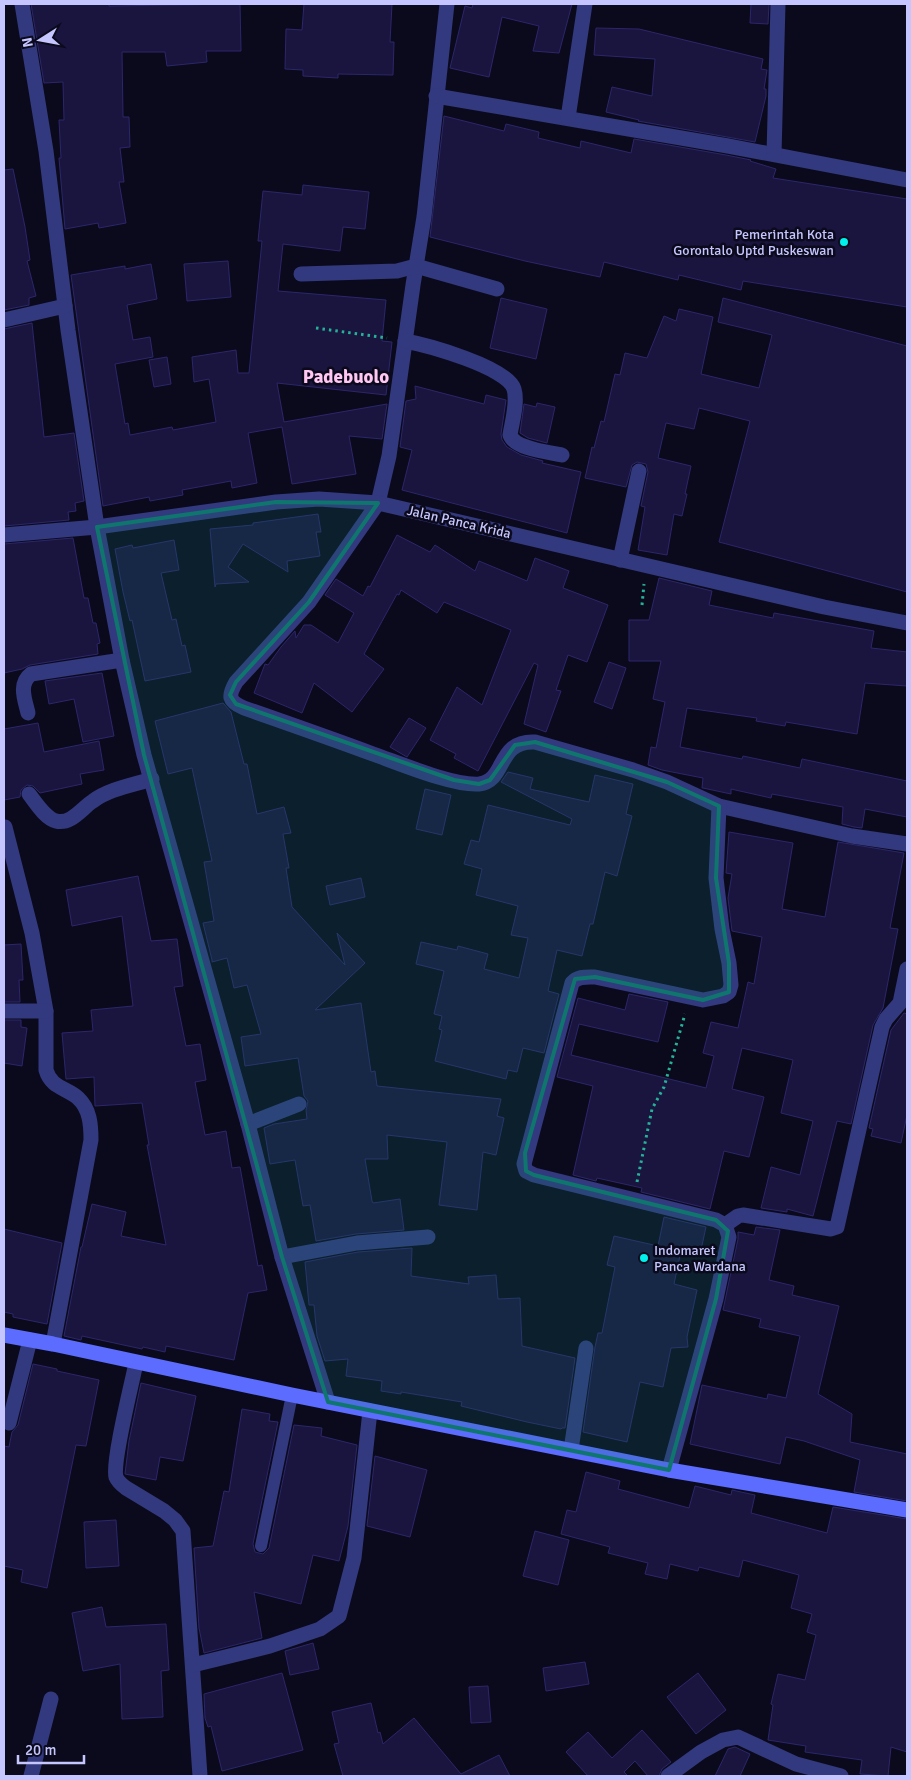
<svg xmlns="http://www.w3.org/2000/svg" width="911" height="1780" font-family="Signika,sans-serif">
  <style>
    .building { fill: #19153e; stroke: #2c266b }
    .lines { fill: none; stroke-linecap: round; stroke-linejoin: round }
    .path { stroke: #26b299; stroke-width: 3; stroke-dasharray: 2.5 4; stroke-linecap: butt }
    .lane { stroke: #33397e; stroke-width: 12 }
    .street { stroke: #33397e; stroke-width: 15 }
    .secondary { stroke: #5c6cff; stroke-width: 15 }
    .marked { fill: #0f766e; fill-opacity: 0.2; stroke: #0f766e; stroke-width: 4; stroke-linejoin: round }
    .poi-dot { fill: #00f0ec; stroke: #0b0a1c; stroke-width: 2 }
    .labels { text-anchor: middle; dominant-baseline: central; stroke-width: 5; stroke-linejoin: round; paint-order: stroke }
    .poi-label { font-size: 14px; fill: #c5c6ff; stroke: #0b0a1c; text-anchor: end }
    .street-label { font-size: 14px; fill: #c5c6ff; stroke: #0b0a1c }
    .district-label { font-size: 19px; font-weight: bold; fill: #ffc7f1; stroke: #0b0a1c }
  </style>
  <rect width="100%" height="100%" fill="#0b0a1c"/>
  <g class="building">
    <polygon points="31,4 109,4 109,6 240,4 241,51 206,51 207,62 167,66 165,52 122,52 123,117 129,117 130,147 120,148 124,182 119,182 126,223 99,228 98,223 65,229 59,158 61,158 59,120 64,120 63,82 44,83"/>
    <polygon points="304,4 392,4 390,42 394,42 393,75 338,74 338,78 303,76 303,70 285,69 286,29 302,30"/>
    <polygon points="473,4 572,4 559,53 533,51 539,26 502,17 489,77 450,68 465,6 472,8"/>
    <polygon points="751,4 769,4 768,24 750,23"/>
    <polygon points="596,28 639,29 763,59 761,69 767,70 764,89 766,89 766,96 755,142 638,121 639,120 606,112 612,87 652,96 655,59 594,55"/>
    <polygon points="444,116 504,131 506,124 539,132 538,138 580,148 581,141 631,153 634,139 726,155 751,160 750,161 776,169 773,178 907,199 907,307 743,281 741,290 679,275 678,280 604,262 600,277 525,261 430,237"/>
    <polygon points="13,169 25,227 30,260 27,261 36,296 29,298 29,305 4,310 4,170"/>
    <polygon points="303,185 369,192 365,229 343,227 340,251 283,244 278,291 386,300 382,341 392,342 386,395 277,383 284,422 387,404 382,439 349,436 356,474 292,484 282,427 248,433 257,483 232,488 231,481 182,490 183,495 150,501 149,497 103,506 71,275 125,266 125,269 151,264 157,299 127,305 133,340 150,337 153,357 115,364 125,424 128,423 130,435 172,427 173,430 216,422 209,379 194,382 192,357 236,350 238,373 249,373 262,241 258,241 263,191 302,195"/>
    <polygon points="228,261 231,297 187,301 184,264"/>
    <polygon points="501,298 547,309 536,359 490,348"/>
    <polygon points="723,298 907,346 907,592 719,542 750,421 699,408 694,429 666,423 658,458 691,466 685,494 687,494 682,516 674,514 667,555 638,550 645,507 641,506 648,472 646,464 637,462 632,465 626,487 585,478 592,447 594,448 601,421 604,422 615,374 620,375 625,353 647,358 664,316 676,321 679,309 713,317 701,374 759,388 772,335 718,322"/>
    <polygon points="32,323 44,437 74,433 84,501 75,503 76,511 68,512 69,520 4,526 4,329"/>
    <polygon points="167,357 171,384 154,387 149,360"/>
    <polygon points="415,386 484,404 486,395 506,400 501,434 502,440 507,447 521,455 543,461 542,463 581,472 567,533 402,490 412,450 400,447 406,401 416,399"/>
    <polygon points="537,403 555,407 547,443 528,438 520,433 524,404 536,407"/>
    <polygon points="318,514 321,532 316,532 320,556 287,561 288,572 243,544 228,567 249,582 216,584 215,587 210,529 253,525 253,523"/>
    <polygon points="397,535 430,552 435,545 475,571 479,561 527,581 535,558 569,571 563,588 608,605 587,662 568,655 556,690 561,691 546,732 524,724 538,665 534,663 478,771 454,758 456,754 430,740 457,687 482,705 511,630 444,602 437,613 401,590 399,595 397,594 364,654 384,669 352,712 314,683 302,713 254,693 265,664 268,665 281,647 295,631 296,638 304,625 311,625 338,643 354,613 325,595 336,579 363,596 368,586 370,587"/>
    <polygon points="73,538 84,598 88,598 93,623 96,623 100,643 97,644 98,654 30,665 22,669 4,673 4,544"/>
    <polygon points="174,540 179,570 161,573 172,620 176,619 182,646 185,645 191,672 145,681 132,620 130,621 123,592 115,549 132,545 133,548"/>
    <polygon points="659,578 712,591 709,605 773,618 774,613 874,631 871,648 907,652 907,686 865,683 857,734 786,722 785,726 756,721 757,718 687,708 680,747 742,759 743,756 800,768 802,759 907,781 907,817 865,809 862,828 854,827 842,824 843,807 772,794 771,798 731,789 731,794 703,788 702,788 703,778 662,770 648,765 651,747 656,748 665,702 653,699 661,661 629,661 629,620 649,620"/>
    <polygon points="609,662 626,668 612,709 594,702"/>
    <polygon points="102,673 114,736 83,742 74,699 49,704 45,681"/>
    <polygon points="223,703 231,712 244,764 247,764 257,814 284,807 291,833 283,834 289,868 286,868 292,907 345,965 337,933 365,963 315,1010 361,1003 371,1072 375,1071 377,1086 501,1099 497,1116 504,1118 496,1155 483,1152 477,1210 439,1205 447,1142 387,1135 388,1159 365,1159 372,1201 373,1203 400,1199 404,1230 356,1234 316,1241 310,1205 303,1206 295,1160 270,1164 264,1128 274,1124 307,1119 306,1110 308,1101 304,1096 298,1058 245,1066 241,1037 261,1034 247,985 234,988 227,958 212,962 212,960 203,923 214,921 204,862 212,861 192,768 168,774 155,721"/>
    <polygon points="409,718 426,728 407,757 390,747"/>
    <polygon points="38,723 44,752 99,741 104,770 80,774 82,784 40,793 33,786 27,785 21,790 20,797 4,800 4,729"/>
    <polygon points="508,772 533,778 530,789 589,802 595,775 633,784 626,814 632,816 617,876 605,872 593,924 590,924 582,956 557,950 548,991 559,994 544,1053 523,1048 517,1072 508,1070 506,1079 435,1061 442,1030 439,1029 442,1016 434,1014 444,971 416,964 421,942 457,950 458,946 488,954 484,969 519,978 528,938 511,935 518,906 476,895 482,869 464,864 471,840 479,842 488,805 570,825 572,819 501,782"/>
    <polygon points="425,789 451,795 442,835 416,829"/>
    <polygon points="729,832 793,843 782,909 825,917 838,842 904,853 890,928 898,929 883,1008 873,1025 851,1124 837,1121 813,1216 787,1209 787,1212 761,1208 771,1167 800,1175 813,1121 781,1113 793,1060 742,1048 732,1089 764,1097 749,1157 724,1151 710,1209 641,1192 642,1188 597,1178 596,1181 573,1175 593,1086 557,1077 578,998 625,1010 629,994 668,1002 658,1042 579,1024 571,1055 706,1088 714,1056 703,1053 711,1022 738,1028 748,982 754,984 762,937 732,931 728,898 732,874 726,873"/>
    <polygon points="138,876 151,941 177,939 183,986 174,987 186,1046 200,1044 206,1080 195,1082 205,1135 226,1131 232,1168 240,1167 258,1266 262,1265 267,1290 248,1293 234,1360 166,1346 165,1352 143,1347 142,1349 82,1336 81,1340 64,1336 81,1247 82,1247 92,1204 126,1212 121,1236 166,1245 147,1145 149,1145 142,1103 95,1106 94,1077 66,1079 62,1033 93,1031 91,1010 133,1006 122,916 72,926 66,890"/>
    <polygon points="361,878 365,897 330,905 326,886"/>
    <polygon points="21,944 23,980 19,980 20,1002 4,1002 4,945"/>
    <polygon points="904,1013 907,1014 907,1115 901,1143 871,1136 873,1129 869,1128 891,1030"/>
    <polygon points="4,1020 21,1020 21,1027 27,1028 22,1066 4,1063"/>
    <polygon points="664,1217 706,1227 701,1250 682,1246 674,1284 697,1290 687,1337 688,1347 671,1348 663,1387 640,1382 627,1442 583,1432 595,1347 598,1333 602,1333 615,1267 607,1265 614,1236 658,1246"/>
    <polygon points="756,1227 780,1230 769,1280 794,1286 792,1295 839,1306 818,1394 852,1414 850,1442 907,1454 907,1501 854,1492 860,1460 804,1441 786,1437 780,1464 690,1444 702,1385 767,1399 768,1394 786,1398 800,1336 759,1327 761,1319 723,1310 738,1239 738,1232 754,1235"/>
    <polygon points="4,1229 62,1243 47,1324 13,1317 13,1314 4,1312"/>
    <polygon points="412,1248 411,1276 469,1284 468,1277 496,1275 498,1299 520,1298 522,1346 575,1358 565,1428 562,1428 561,1429 527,1422 461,1406 462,1402 401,1392 401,1394 381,1391 382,1381 346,1376 348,1359 325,1361 317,1336 314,1305 309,1305 305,1262 358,1252"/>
    <polygon points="33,1364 57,1369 57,1371 99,1380 86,1446 76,1445 47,1588 21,1582 23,1570 4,1566 4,1446 9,1447 12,1432 18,1425"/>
    <polygon points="141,1383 196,1396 183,1461 160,1457 156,1480 125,1474 129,1441"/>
    <polygon points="242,1409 270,1414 269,1421 278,1422 253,1544 255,1552 263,1554 269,1548 294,1425 322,1428 321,1436 357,1445 348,1526 339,1561 313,1555 301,1604 254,1592 262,1638 204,1653 199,1628 194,1548 213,1546 224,1491 229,1492"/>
    <polygon points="375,1456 427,1470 410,1537 367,1526"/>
    <polygon points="586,1472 620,1481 618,1489 689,1508 695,1486 731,1495 732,1490 741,1492 755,1495 751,1513 827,1533 833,1507 907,1519 907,1752 891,1747 888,1776 860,1774 862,1760 805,1752 806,1746 768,1740 773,1705 771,1704 778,1674 805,1680 816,1635 807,1632 812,1614 791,1608 799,1575 743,1560 739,1577 699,1567 698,1571 670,1564 667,1579 645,1574 648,1563 608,1553 610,1547 561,1534 567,1510 576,1512"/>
    <polygon points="116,1520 119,1566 86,1568 84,1522"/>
    <polygon points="535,1531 569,1540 558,1585 523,1576"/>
    <polygon points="102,1607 106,1627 166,1624 169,1670 161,1671 163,1717 122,1719 120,1664 83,1671 72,1613"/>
    <polygon points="313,1643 319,1669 290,1675 285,1651"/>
    <polygon points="585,1662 589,1684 546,1691 543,1668"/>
    <polygon points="282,1673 303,1750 222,1771 211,1726 208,1727 205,1718 204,1694"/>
    <polygon points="698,1673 726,1710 696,1734 667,1697"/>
    <polygon points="488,1686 491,1722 471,1723 469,1687"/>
    <polygon points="371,1703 378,1733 380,1732 383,1744 414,1718 461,1774 499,1755 510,1776 343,1776 334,1744 339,1743 332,1712"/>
    <polygon points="642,1730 671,1762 662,1769 659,1776 648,1776 635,1761 624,1772 628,1776 588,1776 566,1752 588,1732 612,1758"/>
    <polygon points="735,1747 750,1754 740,1776 715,1776 728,1749"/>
  </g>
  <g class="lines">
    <g class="path">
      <polyline points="316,328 387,338"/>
      <polyline points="642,605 644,584"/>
      <polyline points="637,1182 652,1109 664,1087 685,1014"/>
    </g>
    <polyline class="lane" points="261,1546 292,1395"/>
    <g class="street">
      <polyline points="22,4 46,151 68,330 97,527 122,660 144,755 248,1124 282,1257 328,1402"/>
      <path d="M447 4 424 217 413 285 389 456 378 503 309 602 236 682C228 696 228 701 244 708 287 723 330 738 373 754 399 763 453 786 479 784 507 781 496 740 535 742L633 770 667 782 719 806 852 836 907 844"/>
      <polyline points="436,96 728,146 907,180"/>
      <polyline points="568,118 585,4"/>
      <polyline points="774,154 778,4"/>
      <polyline points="301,274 397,271 416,266 497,289"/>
      <polyline points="4,320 65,306"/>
      <path d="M405 341C427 345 507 367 514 389 518 402 512 422 510 435 515 449 548 452 562 455"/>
      <polyline points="4,535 97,527 276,502 319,499 378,503 824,607 907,623"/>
      <polyline points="620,560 639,471"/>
      <path d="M28 713C25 700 18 684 31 674L122 660"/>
      <path d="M29 794C36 803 45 818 56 821 71 825 82 808 93 801 109 789 133 785 152 779"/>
      <path d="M5 827 32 933 46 1011V1070C51 1088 67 1088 78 1098 90 1109 91 1125 91 1140L53 1344"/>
      <polyline points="4,1011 46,1011"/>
      <polyline points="248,1124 299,1104"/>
      <polyline points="725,1225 738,1216 743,1215 831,1229 837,1227 882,1027 886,1019 900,1003 907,969"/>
      <polyline points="282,1257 357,1243 428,1237"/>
      <path d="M136 1363C132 1383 112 1462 116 1477 118 1482 122 1485 126 1488L164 1511 175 1520 183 1531 200 1776"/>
      <polyline points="9,1423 30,1340"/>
      <polyline points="571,1450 586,1348"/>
      <path d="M669 1470 716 1299 729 1237 725 1225 716 1220 534 1175 526 1171 524 1164 572 983C578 976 586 977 595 977L703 1000 723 996 729 992 731 985 729 963 722 929 716 878 719 806"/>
      <polyline points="193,1665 270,1646 320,1629 339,1616 354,1558 370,1411"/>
      <polyline points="31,1776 51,1699"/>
      <polyline points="668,1776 701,1752 723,1740 738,1737 796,1764 841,1776"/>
    </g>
    <polyline class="secondary" points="4,1335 53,1344 292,1395 669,1470 907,1510"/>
  </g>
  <path class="marked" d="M276 502 378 503 309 602 236 682 230 695 236 704 454 780 479 784 490 780 515 745 535 742 667 782 719 806 716 878 729 963V992L703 1000 595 977 575 979 525 1153 526 1171 534 1175 716 1220 728 1231 716 1299 669 1470 328 1402 282 1257 144 755 97 527Z"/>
  <g class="poi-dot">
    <circle cx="844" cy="242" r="5"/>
    <circle cx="644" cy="1258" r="5"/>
  </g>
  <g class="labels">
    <g class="poi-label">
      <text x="834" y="234">Pemerintah Kota<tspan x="834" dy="16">Gorontalo Uptd Puskeswan</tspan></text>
      <text x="654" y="1250" text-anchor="start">Indomaret<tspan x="654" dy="16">Panca Wardana</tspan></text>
    </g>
    <g class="street-label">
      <text transform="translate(459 522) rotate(13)">Jalan Panca Krida</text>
    </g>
    <g class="district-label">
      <text x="346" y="377">Padebuolo</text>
    </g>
  </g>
  <rect width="911" height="1780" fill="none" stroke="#c5c6ff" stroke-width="10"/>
  <g transform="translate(40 40) rotate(259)" stroke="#0b0a1c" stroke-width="4" paint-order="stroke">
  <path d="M0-4L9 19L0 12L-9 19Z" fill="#c5c6ff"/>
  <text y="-8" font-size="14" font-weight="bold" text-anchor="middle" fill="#c5c6ff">N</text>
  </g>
  <path d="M18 1755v8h66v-8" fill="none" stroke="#c5c6ff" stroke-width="2.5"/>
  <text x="25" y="1755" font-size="15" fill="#c5c6ff" stroke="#0b0a1c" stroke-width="4" paint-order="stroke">20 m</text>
</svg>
